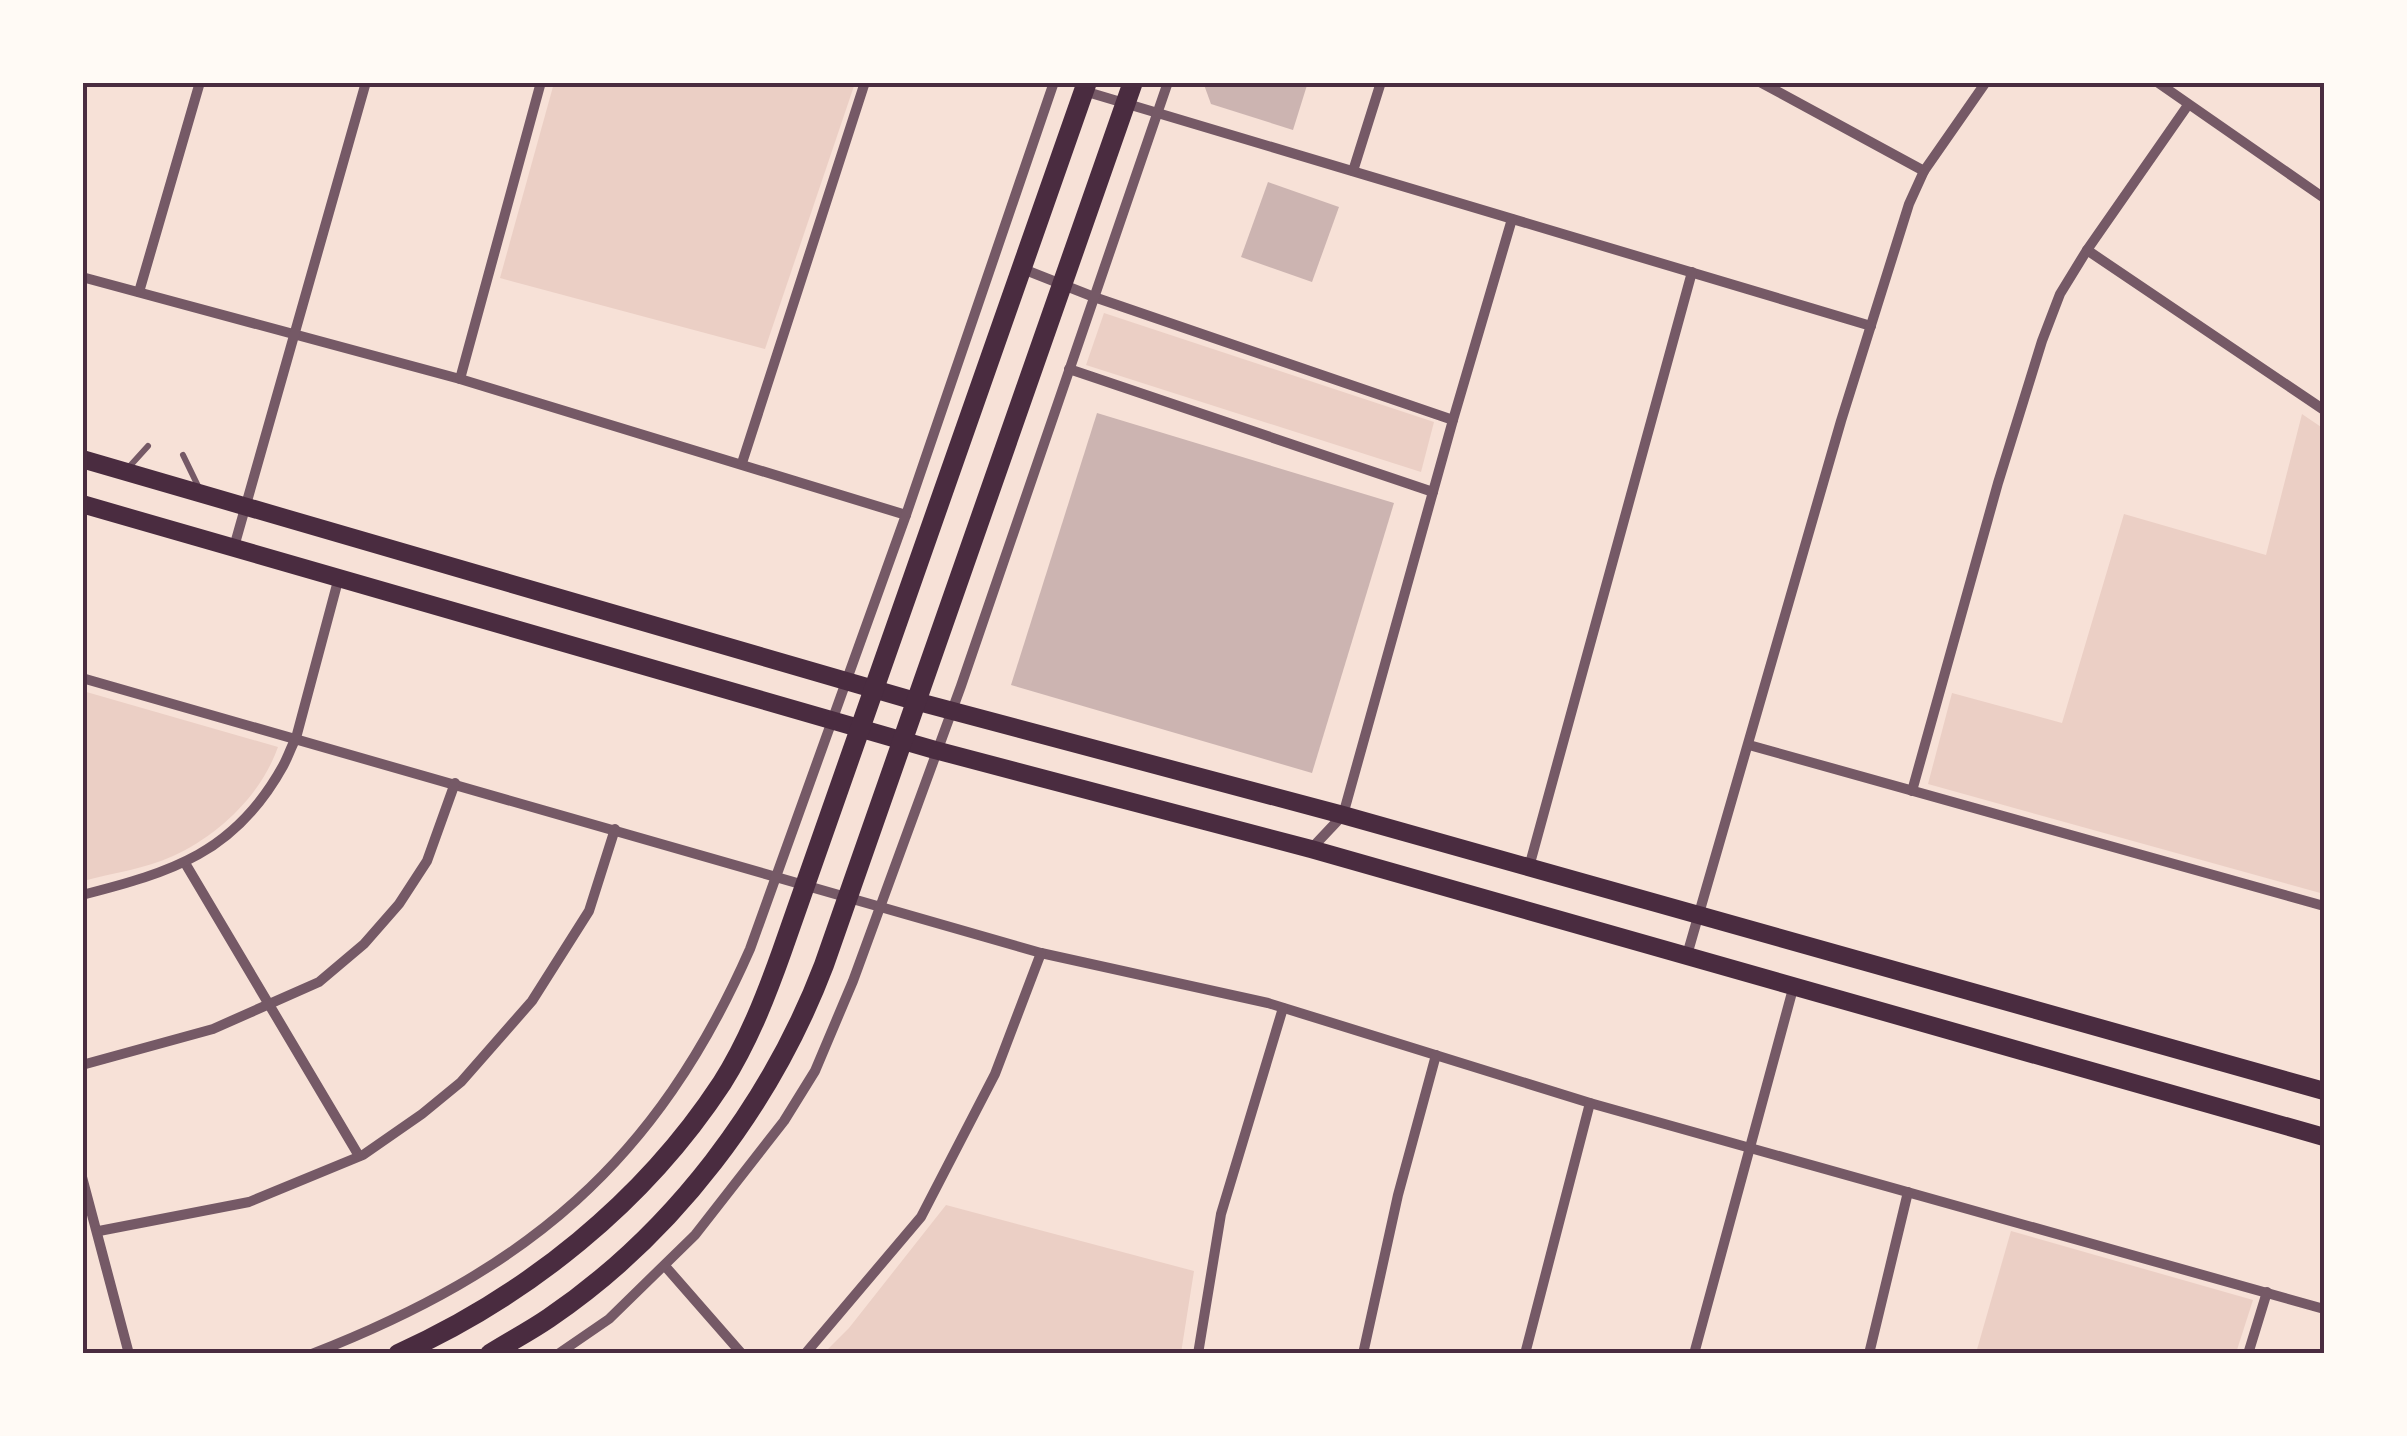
<svg xmlns="http://www.w3.org/2000/svg" width="2407" height="1436" font-family="Commissioner,sans-serif">
  <style>
    .green { fill: #ebcfc5 }
    .building { fill: #ccb4b1 }
    .lines { fill: none; stroke-linecap: round; stroke-linejoin: round }
    .service { stroke: #755966; stroke-width: 6 }
    .minor { stroke: #755966; stroke-width: 10 }
    .secondary { stroke: #4a2c40; stroke-width: 18 }
    .primary { stroke: #4a2c40; stroke-width: 20 }
    .neatline { fill: none; stroke: #4a2c40; stroke-width: 4 }
  </style>
  <rect width="100%" height="100%" fill="#f7e1d7"/>
  <g class="green">
    <polygon points="554,83 855,83 765,349 500,278"/>
    <polygon points="1104,313 1434,422 1421,472 1086,365"/>
    <polygon points="2302,414 2324,429 2324,894 1928,784 1952,693 2062,723 2124,514 2266,555"/>
    <path d="M83 691 278 747C261 795 219 835 173 856 145 869 112 873 83 881Z"/>
    <polygon points="946,1205 1194,1271 1181,1353 824,1353 849,1328"/>
    <polygon points="2011,1231 2253,1300 2236,1353 1976,1353"/>
  </g>
  <g class="building">
    <polygon points="1203,82 1308,82 1293,130 1211,104"/>
    <polygon points="1268,182 1339,207 1312,282 1241,257"/>
    <polygon points="1097,413 1394,503 1312,773 1011,685"/>
  </g>
  <g class="lines">
    <g class="service">
      <polyline points="183,455 199,488"/>
      <polyline points="129,467 148,446"/>
    </g>
    <g class="minor">
      <polyline points="1760,82 1924,171"/>
      <polyline points="2157,82 2324,198"/>
      <polyline points="1084,91 1871,326"/>
      <polyline points="1353,171 1381,82"/>
      <polyline points="2087,250 2324,410"/>
      <polyline points="1023,269 1094,297 1453,420"/>
      <polyline points="82,277 460,379 906,515"/>
      <polyline points="139,292 200,82"/>
      <polyline points="1069,369 1433,492"/>
      <polyline points="460,379 541,82"/>
      <polyline points="742,463 865,82"/>
      <polyline points="234,547 366,82"/>
      <polyline points="82,678 1041,953 1268,1003 1590,1103 2324,1309"/>
      <polyline points="1749,745 2324,906"/>
      <polyline points="1912,791 1998,483 2042,341 2060,294 2087,250 2188,105"/>
      <polyline points="1311,849 1343,815 1453,420 1512,219"/>
      <polyline points="185,863 359,1156"/>
      <polyline points="1529,867 1692,272"/>
      <path d="M82 895C172 872 235 853 283 766 288 757 291 747 296 738L339 577"/>
      <polyline points="1687,955 1841,421 1909,204 1924,171 1986,82"/>
      <polyline points="82,1065 213,1029 319,982 364,944 399,904 427,861 455,783"/>
      <polyline points="82,1177 129,1354"/>
      <polyline points="99,1231 249,1202 363,1155 422,1114 461,1082 532,1001 589,911 615,829"/>
      <polyline points="665,1266 742,1354"/>
      <path d="M312 1354C527 1270 656 1163 750 949L906 515 1054 82"/>
      <polyline points="558,1354 609,1319 695,1235 784,1121 815,1071 853,981 961,686 1168,82"/>
      <polyline points="805,1354 921,1217 995,1074 1041,953"/>
      <polyline points="1198,1354 1221,1214 1283,1008"/>
      <polyline points="1363,1354 1398,1195 1436,1055"/>
      <polyline points="1525,1354 1590,1103"/>
      <polyline points="1694,1354 1794,985"/>
      <polyline points="1869,1354 1908,1192"/>
      <polyline points="2248,1354 2267,1292"/>
    </g>
    <g class="secondary">
      <polyline points="82,459 915,701 1343,815 2324,1091"/>
      <polyline points="82,504 935,750 1311,849 2324,1137"/>
    </g>
    <g class="primary">
      <path d="M398 1354C527 1296 644 1202 722 1083 748 1042 766 996 782 951L1087 82"/>
      <path d="M490 1354C509 1342 530 1331 549 1318 674 1233 771 1104 824 965L1133 82"/>
    </g>
  </g>
  <rect width="2407" height="1436" fill="none" stroke="#fffaf5" stroke-width="170"/>
  <rect x="85" y="85" width="2237" height="1266" class="neatline"/>
</svg>
